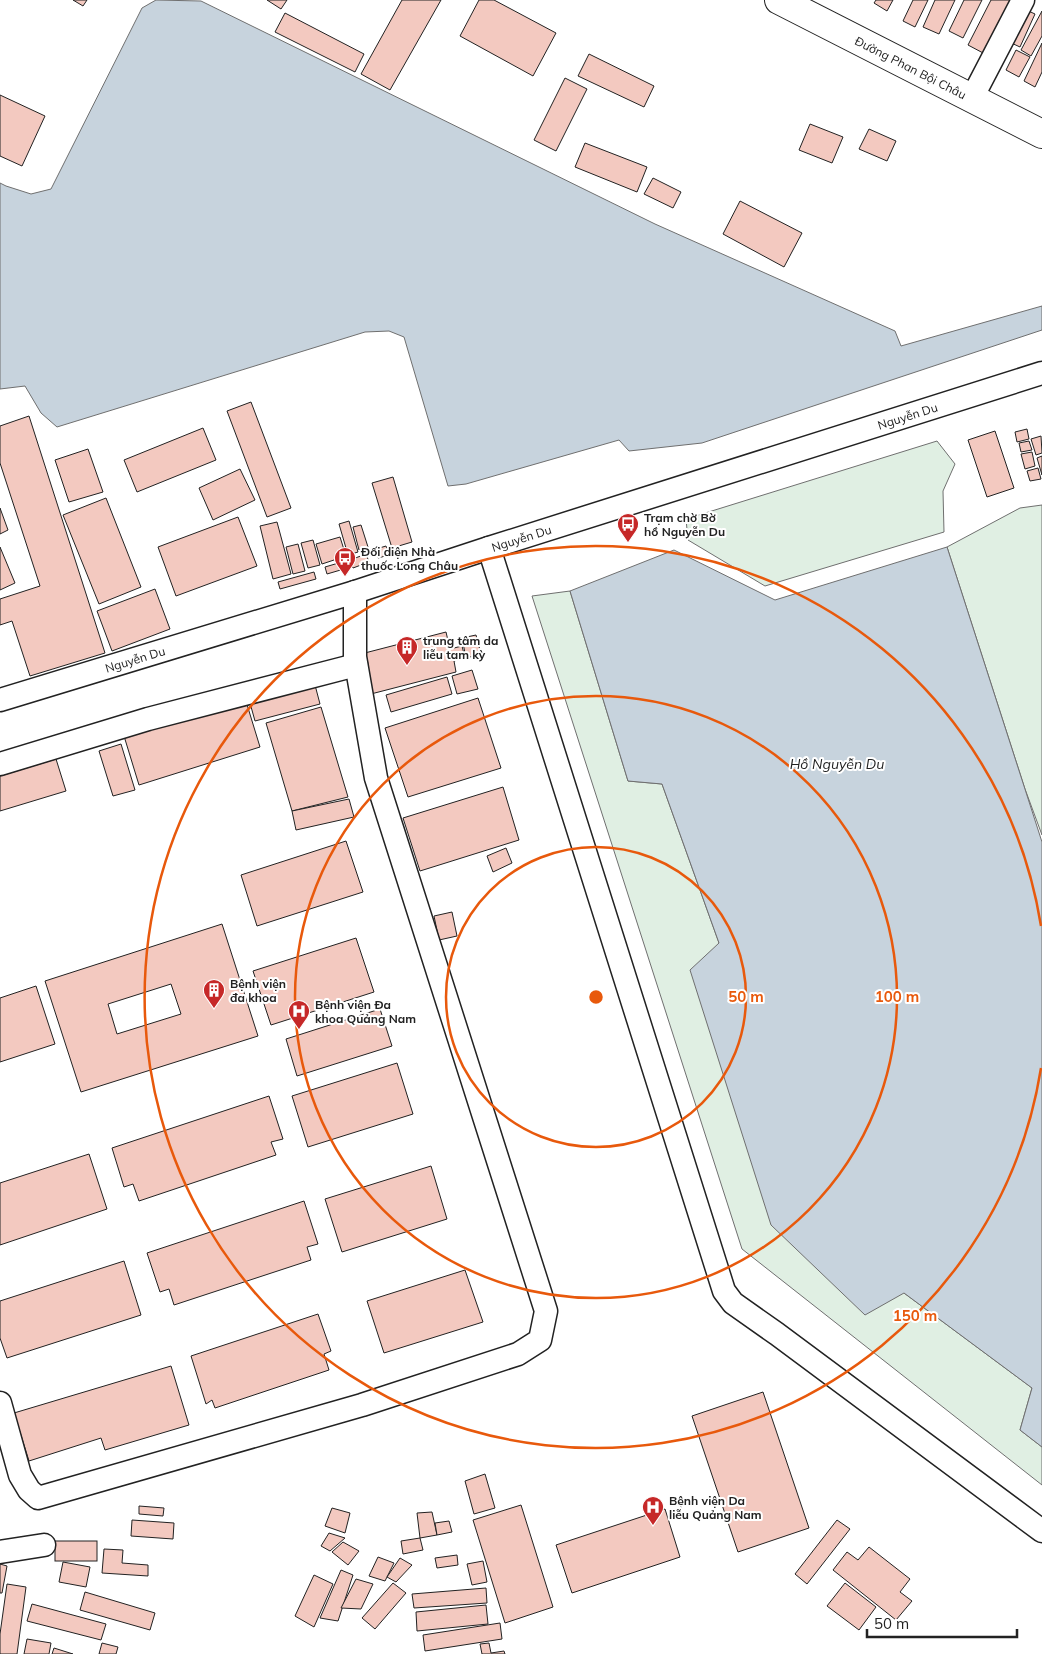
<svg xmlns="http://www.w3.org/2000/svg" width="1042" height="1654" font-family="Mulish,sans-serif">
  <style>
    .green { fill: #e0efe3; stroke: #6f6f6f }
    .water { fill: #c7d3dd; stroke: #6f6f6f }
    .building { fill: #f3c9c0; stroke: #222; fill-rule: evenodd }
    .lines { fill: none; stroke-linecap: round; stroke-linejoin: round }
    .minor-casing { stroke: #222; stroke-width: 25 }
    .major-casing { stroke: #222; stroke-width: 30 }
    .minor { stroke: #fff; stroke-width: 22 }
    .major { stroke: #fff; stroke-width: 28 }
    .ring { fill: none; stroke: #e8590c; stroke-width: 2.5 }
    .labels { text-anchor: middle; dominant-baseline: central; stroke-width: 4; stroke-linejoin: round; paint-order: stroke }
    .street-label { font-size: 12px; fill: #222; stroke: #fff }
    .poi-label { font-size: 12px; font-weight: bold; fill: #222; stroke: #fff; text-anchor: start }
    .water-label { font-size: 14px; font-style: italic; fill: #222; stroke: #fff }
    .centre { fill: #e8590c; stroke: #fff; stroke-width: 2.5 }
    .ring-label { font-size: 15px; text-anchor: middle; font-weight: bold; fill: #e8590c; stroke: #fff; stroke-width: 4; stroke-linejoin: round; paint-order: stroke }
  </style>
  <rect width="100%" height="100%" fill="#fff"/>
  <g class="green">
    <polygon points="937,441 955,464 943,491 944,532 765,586 688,540 686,519"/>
    <polygon points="1042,505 1042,835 1025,789 947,547 1020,508"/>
    <polygon points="570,591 628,781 662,784 719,943 904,1293 1032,1388 1020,1430 1042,1447 1042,1485 742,1249 532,596"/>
  </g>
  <g class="water">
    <polygon points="156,0 201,1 655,224 895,331 901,346 1042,306 1042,330 702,443 629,451 619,440 466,484 448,486 404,337 389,331 365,332 57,427 41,413 25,386 0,389 0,183 6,186 31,194 51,189 142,8"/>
    <polygon points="947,547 1042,842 1042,1447 1020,1430 1032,1388 904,1293 865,1315 771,1225 690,970 719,943 662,784 628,781 570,591 674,550 775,600"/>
  </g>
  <g class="building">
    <polygon points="73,0 87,0 83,6"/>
    <polygon points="267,0 287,0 281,9"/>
    <polygon points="402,0 441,0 390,90 361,74"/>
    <polygon points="479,0 494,0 556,33 533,76 460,36"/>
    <polygon points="876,0 893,0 887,11 874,3"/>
    <polygon points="913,0 928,0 915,27 903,21"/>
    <polygon points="935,0 955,0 939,34 923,27"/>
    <polygon points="964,0 982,0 963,38 949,31"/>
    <polygon points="991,0 1013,0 985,54 968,45"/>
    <polygon points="1022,8 1035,14 1020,47 1007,41"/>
    <polygon points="1042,11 1042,36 1031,56 1021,50"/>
    <polygon points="285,13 364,54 355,72 275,32"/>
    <polygon points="1042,43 1042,72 1035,87 1024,81"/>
    <polygon points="1016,50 1030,57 1019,77 1006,70"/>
    <polygon points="589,54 654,86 644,107 578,76"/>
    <polygon points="565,78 587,89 556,151 534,140"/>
    <polygon points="0,95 45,116 22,166 0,156"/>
    <polygon points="810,124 843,137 832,163 799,150"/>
    <polygon points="869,129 896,141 887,161 859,149"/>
    <polygon points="585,143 647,167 637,192 575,167"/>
    <polygon points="653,178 681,192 673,208 644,194"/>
    <polygon points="740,201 802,233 784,267 723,234"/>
    <polygon points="251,402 291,508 267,517 227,411"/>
    <polygon points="29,416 105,653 30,676 12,621 0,625 0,599 40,586 0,463 0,426"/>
    <polygon points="203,428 216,460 137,492 124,460"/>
    <polygon points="1027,429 1029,439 1017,442 1015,432"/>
    <polygon points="995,431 1014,488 987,497 968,440"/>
    <polygon points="1041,436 1042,453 1036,455 1031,439"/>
    <polygon points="1029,441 1032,450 1021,452 1019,443"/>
    <polygon points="88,449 103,492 69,502 55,460"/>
    <polygon points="1032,452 1035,466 1025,469 1021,454"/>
    <polygon points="1042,456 1042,475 1037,458"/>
    <polygon points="1038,468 1041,479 1030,481 1027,471"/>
    <polygon points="240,469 255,500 213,520 199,488"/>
    <polygon points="393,477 412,542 392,548 372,483"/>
    <polygon points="106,498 141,587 99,604 63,515"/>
    <polygon points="0,508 8,530 0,534"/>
    <polygon points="238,517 257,566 176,596 158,547"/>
    <polygon points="349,521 358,552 348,555 339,524"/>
    <polygon points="277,522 291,574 273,579 260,526"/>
    <polygon points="361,525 368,547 359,550 353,527"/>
    <polygon points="340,537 346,556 322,564 316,544"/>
    <polygon points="313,540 320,565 308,568 301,543"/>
    <polygon points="298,544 305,571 293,574 286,547"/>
    <polygon points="386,546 389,555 378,558 376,549"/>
    <polygon points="0,547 15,583 0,590"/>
    <polygon points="366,554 369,562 353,568 350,560"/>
    <polygon points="342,562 344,569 327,574 325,567"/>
    <polygon points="314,572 316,579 280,589 278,582"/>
    <polygon points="155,589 170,629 112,651 97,611"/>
    <polygon points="446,632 450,649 462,646 465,658 454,661 456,672 367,695 357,655"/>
    <polygon points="476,635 481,654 466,658 462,638"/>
    <polygon points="472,670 478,689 457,694 452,676"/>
    <polygon points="447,677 452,694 391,712 386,695"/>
    <polygon points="315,685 320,704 255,721 250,703"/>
    <polygon points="245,698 260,747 139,785 124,736"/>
    <polygon points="478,698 501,768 408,797 385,728"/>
    <polygon points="321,707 348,797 292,811 266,723"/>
    <polygon points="121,744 135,790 113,796 99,751"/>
    <polygon points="56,759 66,791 0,811 0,776"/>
    <polygon points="503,787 519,840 420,871 403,818"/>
    <polygon points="349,799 354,817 296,830 292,811"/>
    <polygon points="346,841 363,892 257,926 241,875"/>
    <polygon points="506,848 512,863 493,872 487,856"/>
    <polygon points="452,912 457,936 439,940 434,916"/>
    <path d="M222 924 258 1036 81 1092 45 981ZM171 984 181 1014 117 1034 108 1004Z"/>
    <polygon points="356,938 374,992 271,1025 253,971"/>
    <polygon points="36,986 55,1044 0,1062 0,998"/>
    <polygon points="380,1009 392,1046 297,1076 286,1039"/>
    <polygon points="397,1063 413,1114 308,1147 292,1096"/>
    <polygon points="269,1096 283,1139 271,1142 276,1155 139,1201 133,1184 124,1187 112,1148"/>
    <polygon points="89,1154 107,1209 0,1245 0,1183"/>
    <polygon points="431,1166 447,1219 342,1252 325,1199"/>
    <polygon points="304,1201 318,1244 307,1247 311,1260 174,1305 169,1289 160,1292 147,1253"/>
    <polygon points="124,1261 141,1315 7,1358 0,1338 0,1301"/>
    <polygon points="465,1270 483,1322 384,1353 367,1301"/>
    <polygon points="318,1314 331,1351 324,1354 329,1370 215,1408 212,1400 206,1404 191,1356"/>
    <polygon points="171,1366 189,1425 105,1450 101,1438 29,1461 14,1413"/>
    <polygon points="763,1392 809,1528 738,1552 692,1416"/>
    <polygon points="485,1474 495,1508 474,1514 465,1481"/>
    <polygon points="521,1505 553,1607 505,1623 473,1520"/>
    <polygon points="139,1506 164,1508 163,1516 139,1514"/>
    <polygon points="332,1508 350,1513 345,1533 325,1526"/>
    <polygon points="665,1509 680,1557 572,1593 556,1545"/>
    <polygon points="432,1512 437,1535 420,1538 417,1513"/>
    <polygon points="132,1520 174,1523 173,1539 131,1536"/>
    <polygon points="837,1520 850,1529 807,1584 795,1574"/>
    <polygon points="449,1521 452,1532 437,1535 435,1523"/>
    <polygon points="329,1533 345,1538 330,1551 321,1546"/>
    <polygon points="420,1538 423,1550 403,1554 401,1541"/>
    <rect x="55" y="1541" width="42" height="20"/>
    <polygon points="343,1542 359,1551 348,1565 332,1552"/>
    <polygon points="869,1547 910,1579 900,1592 912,1601 896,1620 833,1570 847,1552 858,1560"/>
    <polygon points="104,1549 123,1550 122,1563 148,1565 148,1576 102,1573"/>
    <polygon points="457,1555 458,1565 437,1568 435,1558"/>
    <polygon points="378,1557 394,1563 385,1581 369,1576"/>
    <polygon points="400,1558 412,1565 396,1582 387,1577"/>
    <polygon points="483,1561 487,1582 472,1585 467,1564"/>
    <polygon points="63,1562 90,1567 86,1587 59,1582"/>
    <polygon points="0,1564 7,1566 2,1593 0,1593"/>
    <polygon points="341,1570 353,1575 338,1621 320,1618"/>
    <polygon points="314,1575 333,1584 314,1627 295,1616"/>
    <polygon points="356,1579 373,1584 361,1609 341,1608"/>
    <polygon points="393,1583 406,1593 375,1629 362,1618"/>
    <polygon points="845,1583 876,1607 859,1630 827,1606"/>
    <polygon points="7,1584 26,1587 17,1654 0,1654 0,1634"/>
    <polygon points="486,1588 487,1603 414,1608 412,1594"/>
    <polygon points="85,1592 155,1613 150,1630 80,1610"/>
    <polygon points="32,1604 106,1624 101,1640 27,1621"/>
    <polygon points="486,1605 488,1624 417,1631 416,1612"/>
    <polygon points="500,1623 502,1639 425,1651 423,1635"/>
    <polygon points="27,1639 51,1643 49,1654 24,1654"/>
    <polygon points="102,1643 118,1647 116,1654 99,1654"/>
    <polygon points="489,1643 491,1653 504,1651 505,1654 482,1654 480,1644"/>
    <polygon points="54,1648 73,1654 52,1654"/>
  </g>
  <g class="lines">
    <g class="minor-casing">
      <g id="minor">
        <polyline points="972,98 1023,0"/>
        <polyline points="489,548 724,1291 733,1303 777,1334 1042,1531"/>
        <path id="s1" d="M0 700 355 592 489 548 1042 373"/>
        <polyline points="0,764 148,719 356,665"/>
        <polyline points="0,1403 20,1475 29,1490 38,1498 362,1405 518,1354 540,1340 546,1311 376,778 355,657 355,592"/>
        <polyline points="0,1552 44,1545"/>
      </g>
    </g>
    <g class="major-casing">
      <g id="major">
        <path id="s2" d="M779 0 1042 134"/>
      </g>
    </g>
    <use href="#minor" class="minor"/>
    <use href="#major" class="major"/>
  </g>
  <g class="ring">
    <circle cx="596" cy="997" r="150"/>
    <circle cx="596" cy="997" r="301"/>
    <path d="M1041 1068A451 451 0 1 1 1041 926"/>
  </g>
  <defs>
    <g id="bus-pin" transform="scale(1.125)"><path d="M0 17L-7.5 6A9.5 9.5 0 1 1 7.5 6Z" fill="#c62828" stroke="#fff"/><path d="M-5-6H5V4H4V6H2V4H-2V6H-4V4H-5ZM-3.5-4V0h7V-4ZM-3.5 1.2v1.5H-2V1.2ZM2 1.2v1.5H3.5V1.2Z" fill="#fff"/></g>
    <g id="building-pin" transform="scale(1.125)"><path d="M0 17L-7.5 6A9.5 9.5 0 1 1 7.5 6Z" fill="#c62828" stroke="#fff"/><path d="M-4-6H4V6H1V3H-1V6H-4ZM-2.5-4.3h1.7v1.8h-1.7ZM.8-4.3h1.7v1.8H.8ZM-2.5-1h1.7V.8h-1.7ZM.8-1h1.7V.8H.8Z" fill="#fff"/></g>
    <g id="hospital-pin" transform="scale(1.125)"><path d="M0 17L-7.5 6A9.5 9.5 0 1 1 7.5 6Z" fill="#c62828" stroke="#fff"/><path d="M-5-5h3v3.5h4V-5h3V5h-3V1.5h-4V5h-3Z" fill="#fff"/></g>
  </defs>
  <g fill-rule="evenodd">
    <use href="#bus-pin" x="628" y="524"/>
    <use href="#bus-pin" x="345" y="558"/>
    <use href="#building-pin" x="407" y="647"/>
    <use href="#building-pin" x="214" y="990"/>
    <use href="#hospital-pin" x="299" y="1011"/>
    <use href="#hospital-pin" x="653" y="1507"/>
  </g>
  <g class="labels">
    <g class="street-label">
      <text stroke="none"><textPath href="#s2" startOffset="148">Đường Phan Bội Châu</textPath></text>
      <text stroke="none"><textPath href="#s1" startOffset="951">Nguyễn Du</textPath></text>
      <text stroke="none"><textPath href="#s1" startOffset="546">Nguyễn Du</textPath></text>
      <text stroke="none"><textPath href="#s1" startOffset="141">Nguyễn Du</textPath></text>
    </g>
    <g class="poi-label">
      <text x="644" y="517">Trạm chờ Bờ<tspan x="644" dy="14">hồ Nguyễn Du</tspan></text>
      <text x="361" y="551">Đối diện Nhà<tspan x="361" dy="14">thuốc Long Châu</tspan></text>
      <text x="423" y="640">trung tâm da<tspan x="423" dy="14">liễu tam kỳ</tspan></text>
      <text x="230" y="983">Bệnh viện<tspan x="230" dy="14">đa khoa</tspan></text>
      <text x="315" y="1004">Bệnh viện Đa<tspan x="315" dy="14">khoa Quảng Nam</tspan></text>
      <text x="669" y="1500">Bệnh viện Da<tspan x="669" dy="14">liễu Quảng Nam</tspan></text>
    </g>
    <g class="water-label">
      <text x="837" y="764">Hồ Nguyễn Du</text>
    </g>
  </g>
  <circle cx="596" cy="997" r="8" class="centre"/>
  <g class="ring-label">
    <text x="746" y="1002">50 m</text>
    <text x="897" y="1002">100 m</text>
    <text x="915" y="1321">150 m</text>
  </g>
  <path d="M867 1629v8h150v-8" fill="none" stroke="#222222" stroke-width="2.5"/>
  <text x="874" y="1629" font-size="15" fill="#222222" stroke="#ffffff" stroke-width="4" paint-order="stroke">50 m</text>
</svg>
